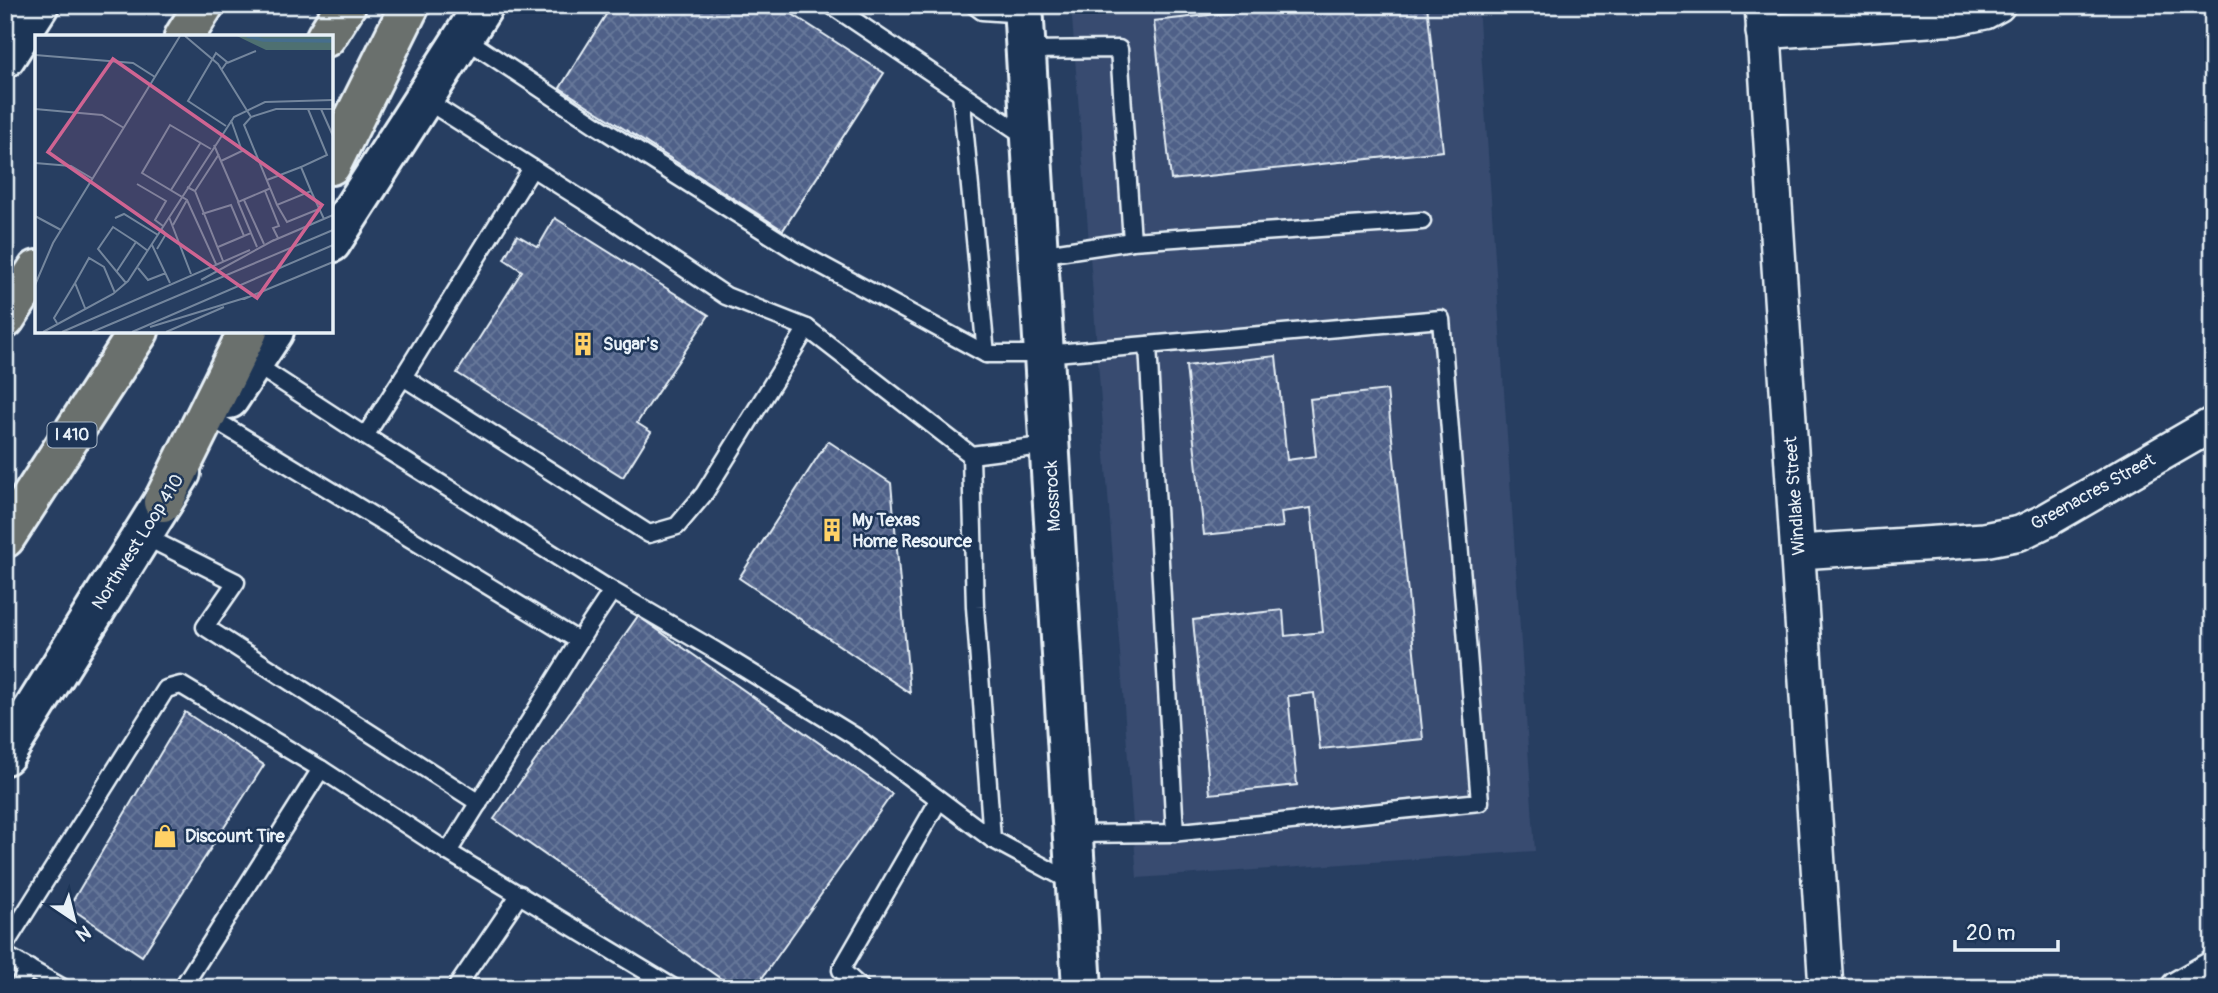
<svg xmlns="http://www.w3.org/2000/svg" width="2218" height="993" font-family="Pangolin,sans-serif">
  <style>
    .built { fill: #374b70 }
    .building { fill: url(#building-cross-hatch); stroke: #e8f1f8; stroke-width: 2 }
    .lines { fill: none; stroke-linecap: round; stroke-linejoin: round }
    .lane-casing { stroke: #e8f1f8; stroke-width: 21 }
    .street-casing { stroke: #e8f1f8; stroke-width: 38 }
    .secondary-casing { stroke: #e8f1f8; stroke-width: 44 }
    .highway-casing { stroke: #e8f1f8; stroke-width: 44 }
    .lane { stroke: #1d3557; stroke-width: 16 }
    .street { stroke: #1d3557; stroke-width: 33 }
    .secondary { stroke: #1d3557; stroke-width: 38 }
    .highway { stroke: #6b706d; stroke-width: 38 }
    .labels { text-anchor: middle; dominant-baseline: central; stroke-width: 5; stroke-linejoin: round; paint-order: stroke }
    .shield { fill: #1d3557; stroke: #abb9c8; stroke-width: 2 }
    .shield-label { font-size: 16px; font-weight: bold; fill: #e8f1f8 }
    .poi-label { font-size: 18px; font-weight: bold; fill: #e8f1f8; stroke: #1d3557; text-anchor: start }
    .street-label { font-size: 18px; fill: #e8f1f8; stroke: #1d3557 }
    .inset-river { fill: none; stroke: #466e8d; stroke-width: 3.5 }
    .inset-road { fill: none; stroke: #74869d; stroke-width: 2 }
    .view { fill: #cf6492; fill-opacity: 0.15; stroke: #cf6492; stroke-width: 3.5 }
    .inset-edge { fill: none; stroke: #e8f1f8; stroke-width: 3.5 }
  </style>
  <defs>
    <pattern id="building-cross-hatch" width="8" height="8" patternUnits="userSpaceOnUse" patternTransform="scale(1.75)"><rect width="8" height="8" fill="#4f6188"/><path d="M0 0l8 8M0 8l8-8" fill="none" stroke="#68789a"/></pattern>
  </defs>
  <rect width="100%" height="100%" fill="#273e61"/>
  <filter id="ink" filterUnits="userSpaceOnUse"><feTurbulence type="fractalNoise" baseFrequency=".0143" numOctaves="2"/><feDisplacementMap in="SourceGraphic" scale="14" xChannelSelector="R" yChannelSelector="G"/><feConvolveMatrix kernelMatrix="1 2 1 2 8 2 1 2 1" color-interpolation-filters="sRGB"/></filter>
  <g filter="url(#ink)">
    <polygon class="built" points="1071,5 1478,5 1535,851 1137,878"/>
    <g class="building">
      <polygon points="612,5 778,5 884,73 783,230 560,88"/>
      <polygon points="1301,5 1427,5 1443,151 1171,180 1154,21"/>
      <polygon points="555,218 709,315 637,423 651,432 623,477 457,373 522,271 504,259 517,235 538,247"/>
      <polygon points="1276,356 1287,460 1316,456 1310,399 1387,390 1423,739 1320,749 1314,693 1288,696 1297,785 1210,794 1193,620 1283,610 1285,636 1323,632 1311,508 1281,512 1283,527 1204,535 1186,366"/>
      <polygon points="828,441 891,483 910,693 739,578"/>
      <polygon points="638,616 892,794 755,988 734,988 494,819"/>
      <polygon points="185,712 264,765 142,956 69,907"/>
      <polygon points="538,979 552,988 533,988"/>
    </g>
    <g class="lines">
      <g class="lane-casing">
        <g id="lane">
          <polyline points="831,5 1027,137"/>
          <polyline points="974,5 982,11 1024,14"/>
          <polyline points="463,37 596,125 801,254 986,354 1044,354 1441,319 1480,802 1171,833 1073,834"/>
          <polyline points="1025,50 1119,49 1132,241 1422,221"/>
          <polyline points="961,93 986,354"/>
          <polyline points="424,99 592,206 726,296 807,328 971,455 1050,445"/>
          <polyline points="1038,255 1132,241"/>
          <polyline points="1148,345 1175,833"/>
          <polyline points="253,363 365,436 403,377 649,534 677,526 704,494 807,328"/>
          <polyline points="403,377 532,168"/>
          <polyline points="215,420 579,641"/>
          <polyline points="365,436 612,591 586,630 448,852"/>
          <polyline points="971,455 975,607 992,839"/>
          <polyline points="142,535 236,582 205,627 479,803"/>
          <polyline points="606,587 716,651 856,737 992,839 1074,883"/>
          <polyline points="5,945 166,689 181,685 321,769"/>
          <polyline points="5,955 63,988"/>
          <polyline points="17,988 29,968"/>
          <polyline points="182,988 321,769 448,852 674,988"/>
          <polyline points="456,988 520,894"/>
          <polyline points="861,988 841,970 939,800"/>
        </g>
      </g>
      <g class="street-casing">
        <g id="street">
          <polyline points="1762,5 1826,988"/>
          <polyline points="1763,32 1956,18 1985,12 1998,5"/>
          <polyline points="1799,552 1984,540 2020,533 2047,520 2213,424"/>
          <polyline points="2178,988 2213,968"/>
        </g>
      </g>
      <g class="secondary-casing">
        <g id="secondary">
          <polyline points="1023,5 1082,988"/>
          <polyline points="5,58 39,5"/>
          <polyline points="331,243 484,5"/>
          <polyline points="229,399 274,331"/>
          <polyline points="5,755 181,473"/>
        </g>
      </g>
      <g class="highway-casing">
        <g id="highway">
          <polyline points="184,37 204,5"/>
          <polyline points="326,37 346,5"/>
          <polyline points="331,165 410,5"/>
          <polyline points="5,319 37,270"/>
          <polyline points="163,502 248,331"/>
          <polyline points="5,538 139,331"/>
        </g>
      </g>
      <use href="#lane" class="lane"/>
      <use href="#street" class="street"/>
      <use href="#secondary" class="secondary"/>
      <use href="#highway" class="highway"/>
    </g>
  </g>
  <defs>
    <g id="building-bare" transform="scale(1.89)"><path d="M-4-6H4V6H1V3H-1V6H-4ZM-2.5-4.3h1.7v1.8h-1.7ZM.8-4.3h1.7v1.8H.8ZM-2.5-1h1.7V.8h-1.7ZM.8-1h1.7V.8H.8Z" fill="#ffd166" stroke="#1d3557" stroke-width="2.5" paint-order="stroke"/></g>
    <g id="shop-bare" transform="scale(1.89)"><path d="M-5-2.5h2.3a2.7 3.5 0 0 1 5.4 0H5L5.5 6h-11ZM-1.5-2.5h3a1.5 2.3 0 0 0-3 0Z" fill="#ffd166" stroke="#1d3557" stroke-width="2.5" paint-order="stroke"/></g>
  </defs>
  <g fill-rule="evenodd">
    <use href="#building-bare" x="583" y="344"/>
    <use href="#building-bare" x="832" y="530"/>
    <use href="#shop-bare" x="165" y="836"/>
  </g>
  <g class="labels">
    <rect class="shield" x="47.5" y="422.5" width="49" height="25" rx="5"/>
    <g class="shield-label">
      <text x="72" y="435">I 410</text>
    </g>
    <g class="poi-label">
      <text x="603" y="344">Sugar's</text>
      <text x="852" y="520">My Texas<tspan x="852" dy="21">Home Resource</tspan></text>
      <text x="185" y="836">Discount Tire</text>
    </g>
    <g class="street-label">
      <text transform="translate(2093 492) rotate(-29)">Greenacres Street</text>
      <text transform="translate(1053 496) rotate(-93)">Mossrock</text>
      <text transform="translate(1795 496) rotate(-94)">Windlake Street</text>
      <text transform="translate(138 542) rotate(-58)">Northwest Loop 410</text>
    </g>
  </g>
  <g transform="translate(35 35)">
    <rect width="298" height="298" fill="#273e61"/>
    <path d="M202 1H297V15H231Z" fill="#4e7071"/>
    <path class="inset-river" d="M212 1 228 5 298 6"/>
    <path class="inset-road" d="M150 1 183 29 216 82M0 20 98 28 120 42M192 28 221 16M187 34 192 27 181 18 153 66 191 91M0 74 67 80 89 93M273 74 292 120 266 132 276 156M286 74 298 101M179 110 204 168M176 114 135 90 107 138 152 165 181 229M186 126 207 116 196 85M0 128 36 131 58 144M232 145 266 132M102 149 131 166 120 185 128 191M152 152 160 156 188 226M136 155 166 107M160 156 184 119M230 156 244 191 238 193 243 203M209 165 229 209M242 170 252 187 284 174M167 179 196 170 209 201 216 198 222 212M0 181 26 195M134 182 156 239M80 183 89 179 123 200M289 184 276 156 242 170 209 90 216 82 241 74H298M138 190 152 165M216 198 203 167 236 153M235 207 298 180M117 210 135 248M183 212 209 201M122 214 131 199 126 194M103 233 113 245 131 238M82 236 101 207 113 216M166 245 239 205M40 248 54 223 69 232 80 258M91 248 63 214 78 192 101 207M0 250 18 208 145 1M209 264 298 227M22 288 19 283 40 248 50 273M115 292 213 262M8 297 78 259 93 246 199 82 230 67 298 65M27 297 215 215M57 297 298 195M97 297 298 210M131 297 189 272"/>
    <path class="view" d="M78 24 287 170 222 263 13 117Z"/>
    <rect width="298" height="298" class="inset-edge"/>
  </g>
  <rect width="2218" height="993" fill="none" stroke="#1d3557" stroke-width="28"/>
  <rect x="14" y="14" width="2190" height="965" fill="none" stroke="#e8f1f8" stroke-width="2.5" filter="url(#ink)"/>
  <g transform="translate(74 920) rotate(145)" stroke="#1d3557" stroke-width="5" paint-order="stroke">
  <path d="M0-5L12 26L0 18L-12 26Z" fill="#e8f1f8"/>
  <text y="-10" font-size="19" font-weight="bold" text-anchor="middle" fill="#e8f1f8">N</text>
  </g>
  <path d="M1955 940v10h103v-10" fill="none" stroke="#e8f1f8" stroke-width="3.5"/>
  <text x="1966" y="940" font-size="21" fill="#e8f1f8" stroke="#1d3557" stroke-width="5" paint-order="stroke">20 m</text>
</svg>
